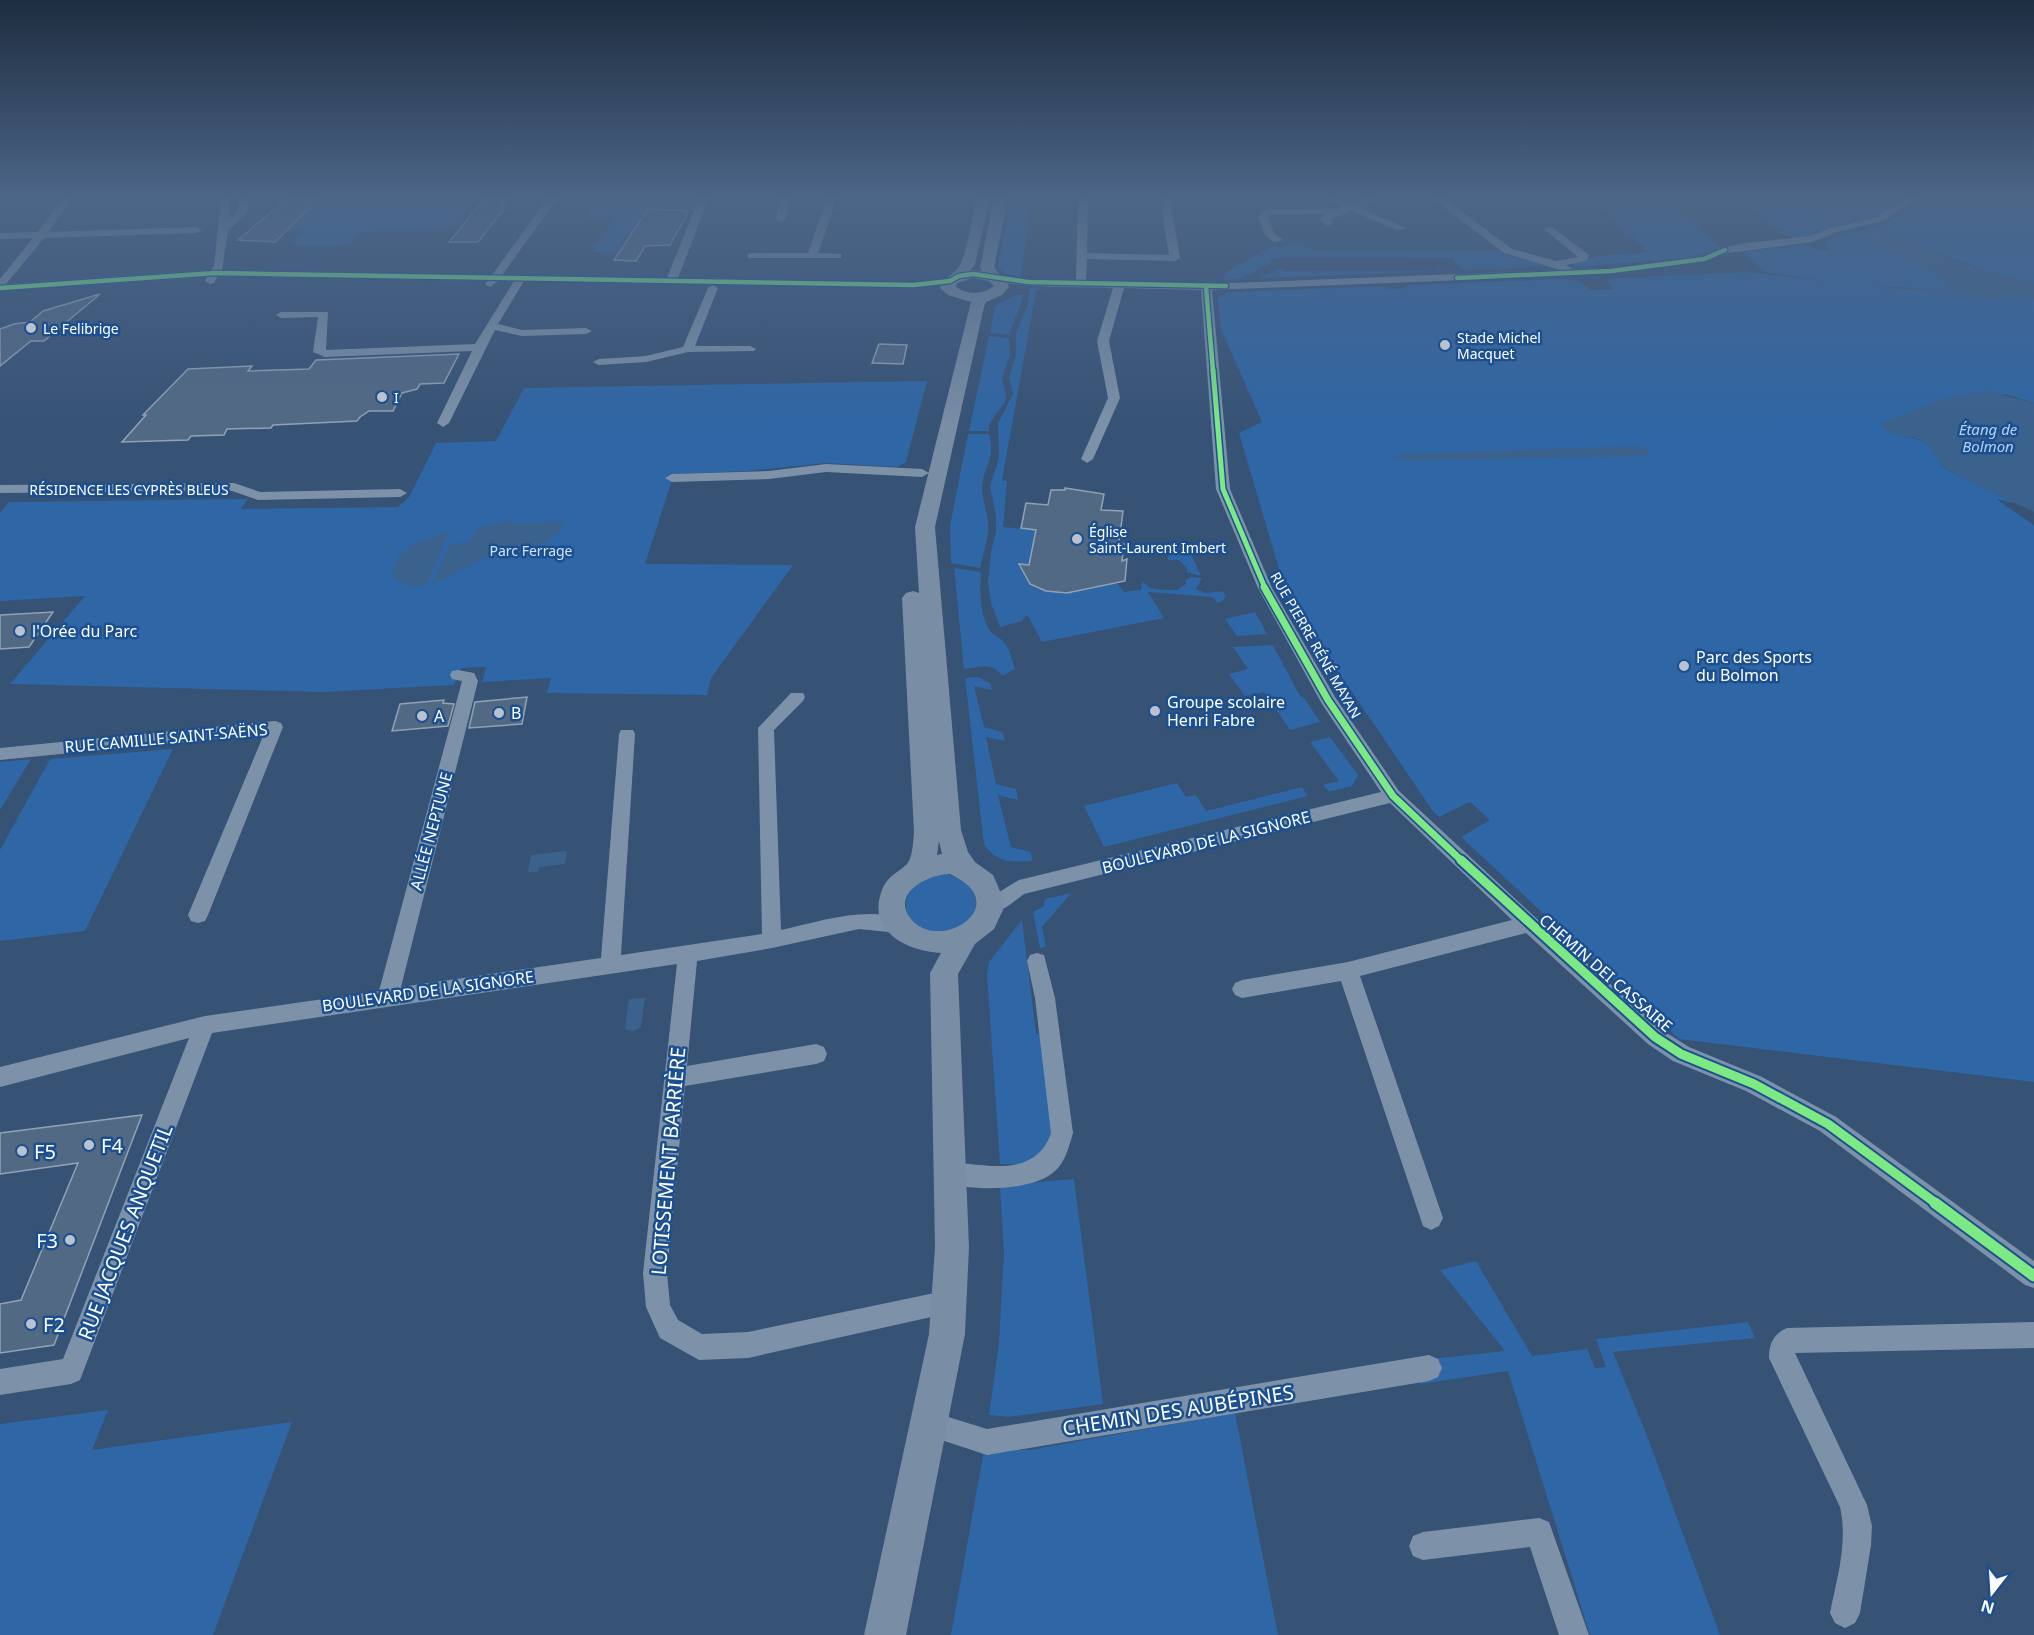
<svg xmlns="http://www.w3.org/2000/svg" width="2034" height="1635" font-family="'Noto Sans',sans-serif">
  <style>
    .green { fill: #2f66a5 }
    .water { fill: #3b618d }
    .building { fill: #526984; stroke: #92a2b6; stroke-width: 1.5 }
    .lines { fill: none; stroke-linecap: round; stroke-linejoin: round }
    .street { fill: #7d92a8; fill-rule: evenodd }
    .secondary { fill: #798da4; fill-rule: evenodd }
    .cycleway-far4-casing { stroke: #1b4f8f; stroke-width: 7 }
    .cycleway-far3-casing { stroke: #1b4f8f; stroke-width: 8 }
    .cycleway-far2-casing { stroke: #1b4f8f; stroke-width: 10 }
    .cycleway-far1-casing { stroke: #1b4f8f; stroke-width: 13 }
    .cycleway-casing { stroke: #1b4f8f; stroke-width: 15 }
    .cycleway-far4 { stroke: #7ce984; stroke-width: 4.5 }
    .cycleway-far3 { stroke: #7ce984; stroke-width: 5 }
    .cycleway-far2 { stroke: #7ce984; stroke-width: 7 }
    .cycleway-far1 { stroke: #7ce984; stroke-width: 9 }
    .cycleway { stroke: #7ce984; stroke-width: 11 }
    .poi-dot { fill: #b9c2ce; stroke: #1b4f8f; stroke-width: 2 }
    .labels { text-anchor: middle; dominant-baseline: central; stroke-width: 5; stroke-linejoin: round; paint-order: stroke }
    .far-poi-label { font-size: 14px; fill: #fff; stroke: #1b4f8f; text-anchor: start }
    .far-street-label { font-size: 14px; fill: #fff; stroke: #1b4f8f }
    .far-park-label { font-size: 14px; fill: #cfe3fa; stroke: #1b4f8f }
    .far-water-label { font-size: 15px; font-style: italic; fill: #b5d3f5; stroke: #1b4f8f }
    .poi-label { font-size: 16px; fill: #fff; stroke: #1b4f8f; text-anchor: start }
    .street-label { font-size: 16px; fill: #fff; stroke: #1b4f8f }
    .near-poi-label { font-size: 20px; fill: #fff; stroke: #1b4f8f; text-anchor: start }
    .near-street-label { font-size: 20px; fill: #fff; stroke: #1b4f8f }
  </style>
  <rect width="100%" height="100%" fill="#365274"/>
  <g class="green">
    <polygon points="1013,198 1032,198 1021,277 1005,274 998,267"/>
    <polygon points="1737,198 1788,198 1840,226 1817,236 1791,239"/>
    <path d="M1817 198H1879L1897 205C1858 228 1853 224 1817 198Z"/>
    <path d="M1931 198H2034V403L2005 394 1900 435C1913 438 1931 441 1938 455 1941 461 1938 463 1944 468L2018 504 1996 499 2034 525V1082L1679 1039 1461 837 1490 820 1470 802 1439 817 1432 810 1287 596 1239 433 1262 422 1221 329 1217 298 1229 292 1382 286 1389 289 1404 288 1407 285 1565 279 1581 282 1591 290 1613 289 1608 281 1613 278 1748 272 1827 281 1766 272 1742 252 1805 245 1821 250H1830L1825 243 1826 241 1856 232 1896 252 1913 258 1956 288 1949 291 1871 285 1945 295 2003 277 1871 229 1879 227Z"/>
    <polygon points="420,200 470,200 472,203 449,227 360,232 350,243 336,246 297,246 293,242 304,230 287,230 285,228 308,207 316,205 396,206"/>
    <polygon points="1668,202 1719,246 1726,247 1688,258 1574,267 1574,263 1598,256 1648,252 1602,207"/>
    <polygon points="594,204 646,204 638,218 661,218 650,236 626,236 616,253 592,252 614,219 584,218"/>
    <polygon points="1295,243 1317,251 1500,251 1510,257 1553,266 1462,270 1453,258 1293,257 1268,259 1272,262 1240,279 1222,280 1228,271 1272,246 1283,248"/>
    <polygon points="1437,267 1443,271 1259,278 1280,268 1286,271 1439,271"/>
    <path d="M1033 287 1044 288 1036 291 1002 480 1007 481 1003 527 1036 530 1037 556 1027 565 1030 583C1065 600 1082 589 1116 582L1124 592 1141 590 1142 581 1150 588 1164 590H1177L1186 584V580L1191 577 1202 578 1196 589 1206 593 1223 591 1226 597 1221 602H1216L1213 597 1148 592 1164 618 1042 642 1028 616 1024 617 1022 621 1000 627 991 603 988 583 991 552 996 531V516L990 486 999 458 998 423 1013 394 1009 377 1016 355V333L1028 304 1030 289Z"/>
    <polygon points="1016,295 1023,295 1022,300 1009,335 990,333 995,306"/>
    <polygon points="989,336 1009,338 1010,355 1002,378 1006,395 1005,402 989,424 989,431 969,431"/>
    <polygon points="927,381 906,462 897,467 825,463 747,471 674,474 645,564 793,565 711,678 707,695 547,693 551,678 482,682 486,667 461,668 454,685 324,692 10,684 85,596 0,601 0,513 9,502 248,499 241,509 398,507 409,497 436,443 496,441 524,388"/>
    <path d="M968 434H989C996 461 983 465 982 489 982 500 987 510 988 521 990 536 983 553 980 568L951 563 950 526Z"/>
    <polygon points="1169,552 1185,552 1191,554 1201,576 1187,572 1187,568 1179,560 1168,560"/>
    <path d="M954 568 981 572C980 591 979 617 992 633 996 637 1001 638 1004 642 1010 649 1012 660 1015 669L1002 676C994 662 978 667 964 669Z"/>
    <polygon points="1255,612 1267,634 1237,636 1225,619"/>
    <polygon points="1273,645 1300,696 1305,699 1320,722 1290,730 1264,692 1245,696 1229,674 1248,669 1233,647"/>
    <path d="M978 677 990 683 992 690 974 686 984 727 1002 732 1005 741 986 737 996 784 1016 789 1018 800 998 795 1011 847 1031 852 1032 861C1011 862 996 863 984 844L965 678Z"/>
    <polygon points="1330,737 1358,775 1352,786 1329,792 1323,785 1339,781 1310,742"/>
    <polygon points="173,749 85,931 0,941 0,850 50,759"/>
    <polygon points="31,759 0,810 0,762"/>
    <polygon points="1177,783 1186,797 1196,795 1206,811 1302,787 1308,796 1104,847 1084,806"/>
    <path d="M946 874C964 878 986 895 972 916 967 924 958 928 949 930 897 941 888 878 946 874Z"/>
    <polygon points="1071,893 1042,927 1046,947 1040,948 1033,912 1044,906 1045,899"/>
    <polygon points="1022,920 1036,1033 1043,1037 1053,1128 1045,1153 1025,1164 1000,1164 987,974 989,962"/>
    <polygon points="1074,1179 1103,1404 1009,1417 989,1415 999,1343 1004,1253 1000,1185"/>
    <polygon points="1476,1261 1532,1356 1587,1349 1595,1368 1606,1367 1596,1339 1748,1322 1755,1338 1613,1352 1649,1441 1720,1635 1590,1635 1508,1371 1420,1384 1411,1361 1505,1351 1440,1270"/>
    <polygon points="108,1410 92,1450 292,1422 213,1635 0,1635 0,1424"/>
    <polygon points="1235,1413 1278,1635 951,1635 984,1450 1030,1450"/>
  </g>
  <g class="water">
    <polygon points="1788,198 1817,198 1836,212 1856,222 1840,226"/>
    <polygon points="1871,229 1975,268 2034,283 2034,298 2011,296 1997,299 1946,295 1871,287 1949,291 1955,288 1913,258 1896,252 1856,232"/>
    <path d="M1986 391 2034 403V512L1944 468C1935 460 1938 451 1924 442 1910 433 1890 439 1880 424L1939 400Z"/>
    <polygon points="1635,446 1647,449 1650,456 1405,461 1394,457 1399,454"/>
    <polygon points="510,520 519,524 558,521 563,523 560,532 544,543 498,551 432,585 450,545 470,541 477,528"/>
    <path d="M449 532 426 586H410L395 580C384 552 427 537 449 532Z"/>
    <polygon points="567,851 565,864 539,867 538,872 528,872 531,855"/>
    <polygon points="645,998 641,1027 632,1032 625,1029 629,999"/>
  </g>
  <g class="building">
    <polygon points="288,198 319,198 275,242 238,240"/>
    <polygon points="485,198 508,198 502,207 506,207 478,242 449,242"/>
    <polygon points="648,209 689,211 670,245 645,246 636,261 614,260"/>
    <polygon points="100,294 44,341 31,341 0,366 0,329 14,324 30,322 43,311"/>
    <polygon points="879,344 907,345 903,364 872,363"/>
    <polygon points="459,354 444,383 420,384 417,389 402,393 393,411 369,411 360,417 357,421 273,425 271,428 227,429 224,435 191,436 188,440 122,442 146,415 143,415 188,369 252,366 248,371 309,369 316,360"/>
    <polygon points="1065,488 1104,494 1101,510 1123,511 1119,542 1124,544 1122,561 1127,559 1125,581 1067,593 1046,591 1030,584 1019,564 1029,565 1036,530 1021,528 1026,503 1048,505 1051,490 1065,490"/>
    <polygon points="53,612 29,647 0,649 0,615"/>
    <polygon points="527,697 522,724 469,728 475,702"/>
    <polygon points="444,700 443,703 454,704 448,726 392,731 400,704"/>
    <polygon points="142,1115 54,1345 0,1353 0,1304 21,1300 78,1163 0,1174 0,1133"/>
  </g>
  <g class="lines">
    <g class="street">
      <polygon points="63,198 73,198 48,232 197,227 202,230 197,233 44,238 6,284 211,270 214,266 221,198 231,198 229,219 237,211 240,198 250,198 247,212 228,231 222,270 492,275 548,198 558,198 502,275 667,278 699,198 709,198 678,278 913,282 950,278 955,281 950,284 913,288 524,281 498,324 522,330 586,328 592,331 586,334 522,336 495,330 449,423 443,427 437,423 472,351 325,357 313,352 318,317 281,318 276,315 281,312 328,312 326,350 475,344 514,281 498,281 490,287 485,284 487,281 218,276 214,283 210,284 205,281 207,277 0,291 0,279 33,238 0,239 0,233 38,232"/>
      <polygon points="780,198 790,198 786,219 781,222 776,219"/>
      <polygon points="827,198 837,198 818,253 841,254 841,258 748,258 748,254 752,253 808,253"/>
      <path d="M1078 198H1088L1087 253 1169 255 1160 198H1170L1180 258 1175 261 1087 259 1086 280 1206 284 1560 270 1504 253 1432 198H1443L1512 249 1556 261 1578 257 1544 229 1552 227 1589 255 1586 261 1566 265 1573 269 1611 268 1702 256 1721 248 1747 243 1810 236 1831 228 1874 218 1909 198H1920L1880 222 1837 232 1812 242 1728 253 1704 262 1611 274 1212 290 1230 489 1272 588 1335 697 1399 791 1536 918 1662 1030 1689 1047 1762 1077 1836 1117 2034 1261V1288L2025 1285 1820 1131 1746 1091 1673 1061 1648 1044 1526 933 1360 976 1443 1218 1439 1226 1431 1230 1423 1226 1341 981 1242 998 1235 995 1232 989 1235 983 1242 980 1348 962 1512 920 1390 803 1024 894C1013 902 998 917 983 912L980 907 983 902 1019 880 1381 792 1322 704 1258 588 1216 489 1201 290 1124 288 1109 341 1120 398 1093 459 1087 463 1081 459 1108 398 1097 341 1113 288C1089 287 1004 289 988 277L993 274 1028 279 1076 280Z"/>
      <polygon points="1330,198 1336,198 1351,204 1367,198 1380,198 1360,208 1406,228 1398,230 1351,211 1330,220 1333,223 1328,226 1318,219 1327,214 1270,215 1268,217 1274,233 1283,240 1274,242 1265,235 1258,217 1264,210 1343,208 1330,202"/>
      <polygon points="713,285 718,288 695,346 750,346 756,349 754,351 688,352 646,362 599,365 593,362 599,359 646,356 683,347 708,288"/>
      <polygon points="826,464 922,469 929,473 922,477 826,472 769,479 672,482 665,478 672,474 769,471"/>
      <polygon points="234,483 260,492 400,489 407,493 400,497 258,500 232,491 0,493 0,485"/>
      <path d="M458 670 474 673 478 681 401 987 601 958 619 734 621 730H633L635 734 621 955 762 934 758 728 791 693H803L805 697 803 701 774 730 781 930C821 921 864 906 905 919L908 925 905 931 898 933 859 929 772 948 697 961 687 1066 816 1044 824 1047 827 1054 824 1061 816 1064 685 1086 667 1273 670 1305 678 1320 702 1334 748 1332 949 1290 958 1293 961 1302 958 1311 748 1358 699 1360 660 1338 646 1307 643 1273 677 964 212 1033 80 1380 71 1384 0 1395V1369L63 1359 189 1038 0 1087V1067L205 1016 379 991 462 681 452 679 450 675 452 671Z"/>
      <polygon points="275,721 281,723 283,727 208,915 205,921 198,923 191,921 188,915 264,734 0,760 0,748"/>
      <path d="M1037 953 1044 955 1055 998 1073 1133C1069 1146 1066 1161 1055 1171 1033 1192 969 1192 942 1181L939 1173 942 1165 950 1162C987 1165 1036 1178 1051 1133L1035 998 1027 961 1030 955Z"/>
      <path d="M2034 1322V1348L1795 1353 1867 1505 1872 1526 1871 1545 1860 1613 1855 1623 1845 1628 1835 1623 1830 1613C1837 1578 1848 1543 1840 1507L1769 1358C1769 1344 1773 1334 1787 1328Z"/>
      <polygon points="1429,1355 1438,1359 1442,1368 1438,1377 1429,1381 987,1455 920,1433 916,1424 920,1415 929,1411 987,1429"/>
      <polygon points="1539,1518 1549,1522 1589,1635 1559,1635 1530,1547 1423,1560 1413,1556 1409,1546 1413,1536 1423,1532"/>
    </g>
    <path class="secondary" d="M976 198H990L975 264 971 270 982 271 980 267 994 198H1008L994 267 999 274 1006 279 1009 287 1002 295 986 302 984 307 935 527 961 830 968 852 975 862 993 875 1004 900 1003 910 994 929 975 944 958 974 969 1247 965 1334 906 1635H864L929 1334 935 1247 930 973 941 953C907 951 866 931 882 890 888 875 898 873 907 864 913 857 913 841 914 832L902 598 906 593 913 591 919 593 915 527 971 302 948 295 940 288C944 276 956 275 961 263 969 245 972 217 976 198ZM973 278 989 281 994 286C982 295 968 295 956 287L957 283ZM939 841 942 854 937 855ZM950 874C1017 905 939 954 911 919 890 893 929 874 950 874Z"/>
    <g class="cycleway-far4-casing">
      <g id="cycleway-far4">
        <polyline points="1457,278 1611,271 1704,259 1725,250"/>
        <polyline points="1206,287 1213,371"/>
        <polyline points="0,288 215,273 913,285 950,281 959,276 973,274 1028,282 1226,286"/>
      </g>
    </g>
    <g class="cycleway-far3-casing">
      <polyline id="cycleway-far3" points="1213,370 1223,489 1265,588"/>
    </g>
    <g class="cycleway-far2-casing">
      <polyline id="cycleway-far2" points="1264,587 1328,700 1393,796 1462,861"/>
    </g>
    <g class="cycleway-far1-casing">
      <polyline id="cycleway-far1" points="1461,860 1655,1037 1681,1054 1754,1084 1828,1124 1937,1204"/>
    </g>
    <g class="cycleway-casing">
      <polyline id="cycleway" points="1935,1203 2034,1276"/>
    </g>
    <use href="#cycleway-far4" class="cycleway-far4"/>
    <use href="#cycleway-far3" class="cycleway-far3"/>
    <use href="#cycleway-far2" class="cycleway-far2"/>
    <use href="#cycleway-far1" class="cycleway-far1"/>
    <use href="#cycleway" class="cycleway"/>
  </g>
  <linearGradient id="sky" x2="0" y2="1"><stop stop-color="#1e2d40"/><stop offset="0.46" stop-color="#4c6688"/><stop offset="1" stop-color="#4c6688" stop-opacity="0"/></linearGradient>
  <rect width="2034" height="427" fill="url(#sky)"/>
  <g class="poi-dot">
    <circle cx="31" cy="328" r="6"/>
    <circle cx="1445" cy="345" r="6"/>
    <circle cx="382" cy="397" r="6"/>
    <circle cx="1077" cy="539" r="6"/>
    <circle cx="20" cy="631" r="6"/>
    <circle cx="1684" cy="666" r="6"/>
    <circle cx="1155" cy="711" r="6"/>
    <circle cx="499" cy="713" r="6"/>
    <circle cx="422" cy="716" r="6"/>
    <circle cx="89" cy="1145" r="6"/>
    <circle cx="22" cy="1151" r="6"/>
    <circle cx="70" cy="1240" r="6"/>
    <circle cx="31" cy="1324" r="6"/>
  </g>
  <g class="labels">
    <g class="far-poi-label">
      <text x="43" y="328">Le Felibrige</text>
      <text x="1457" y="337">Stade Michel<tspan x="1457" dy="16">Macquet</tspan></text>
      <text x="394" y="397">I</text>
      <text x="1089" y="531">Église<tspan x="1089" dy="16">Saint-Laurent Imbert</tspan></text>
    </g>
    <g class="far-street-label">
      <text x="129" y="489">RÉSIDENCE LES CYPRÈS BLEUS</text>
      <text transform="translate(1316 645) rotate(60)">RUE PIERRE RÉNÉ MAYAN</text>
    </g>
    <g class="far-park-label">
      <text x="531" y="550">Parc Ferrage</text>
    </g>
    <g class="far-water-label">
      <text x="1988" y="429">Étang de<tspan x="1988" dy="17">Bolmon</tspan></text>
    </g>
    <g class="poi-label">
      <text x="32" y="631">l'Orée du Parc</text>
      <text x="1696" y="657">Parc des Sports<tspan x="1696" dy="18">du Bolmon</tspan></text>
      <text x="1167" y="702">Groupe scolaire<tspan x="1167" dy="18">Henri Fabre</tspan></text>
      <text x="511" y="713">B</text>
      <text x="434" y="716">A</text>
    </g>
    <g class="street-label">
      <text transform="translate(166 738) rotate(-5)">RUE CAMILLE SAINT-SAËNS</text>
      <text transform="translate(431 831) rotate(-75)">ALLÉE NEPTUNE</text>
      <text transform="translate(1206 842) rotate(-14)">BOULEVARD DE LA SIGNORE</text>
      <text transform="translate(1606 973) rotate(41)">CHEMIN DEI CASSAIRE</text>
      <text transform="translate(428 991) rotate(-8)">BOULEVARD DE LA SIGNORE</text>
    </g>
    <g class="near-poi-label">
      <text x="101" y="1145">F4</text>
      <text x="34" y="1151">F5</text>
      <text x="58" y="1240" text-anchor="end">F3</text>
      <text x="43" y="1324">F2</text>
    </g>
    <g class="near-street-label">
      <text transform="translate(668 1161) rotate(-85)">LOTISSEMENT BARRIÈRE</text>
      <text transform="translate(125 1232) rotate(-69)">RUE JACQUES ANQUETIL</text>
      <text transform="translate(1178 1410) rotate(-9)">CHEMIN DES AUBÉPINES</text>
    </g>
  </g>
  <g transform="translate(1992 1593) rotate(197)" stroke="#1b4f8f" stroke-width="4.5" paint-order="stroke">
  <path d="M0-4.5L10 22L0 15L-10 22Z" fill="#ffffff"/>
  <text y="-9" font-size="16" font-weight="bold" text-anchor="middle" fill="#ffffff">N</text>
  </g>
</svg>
